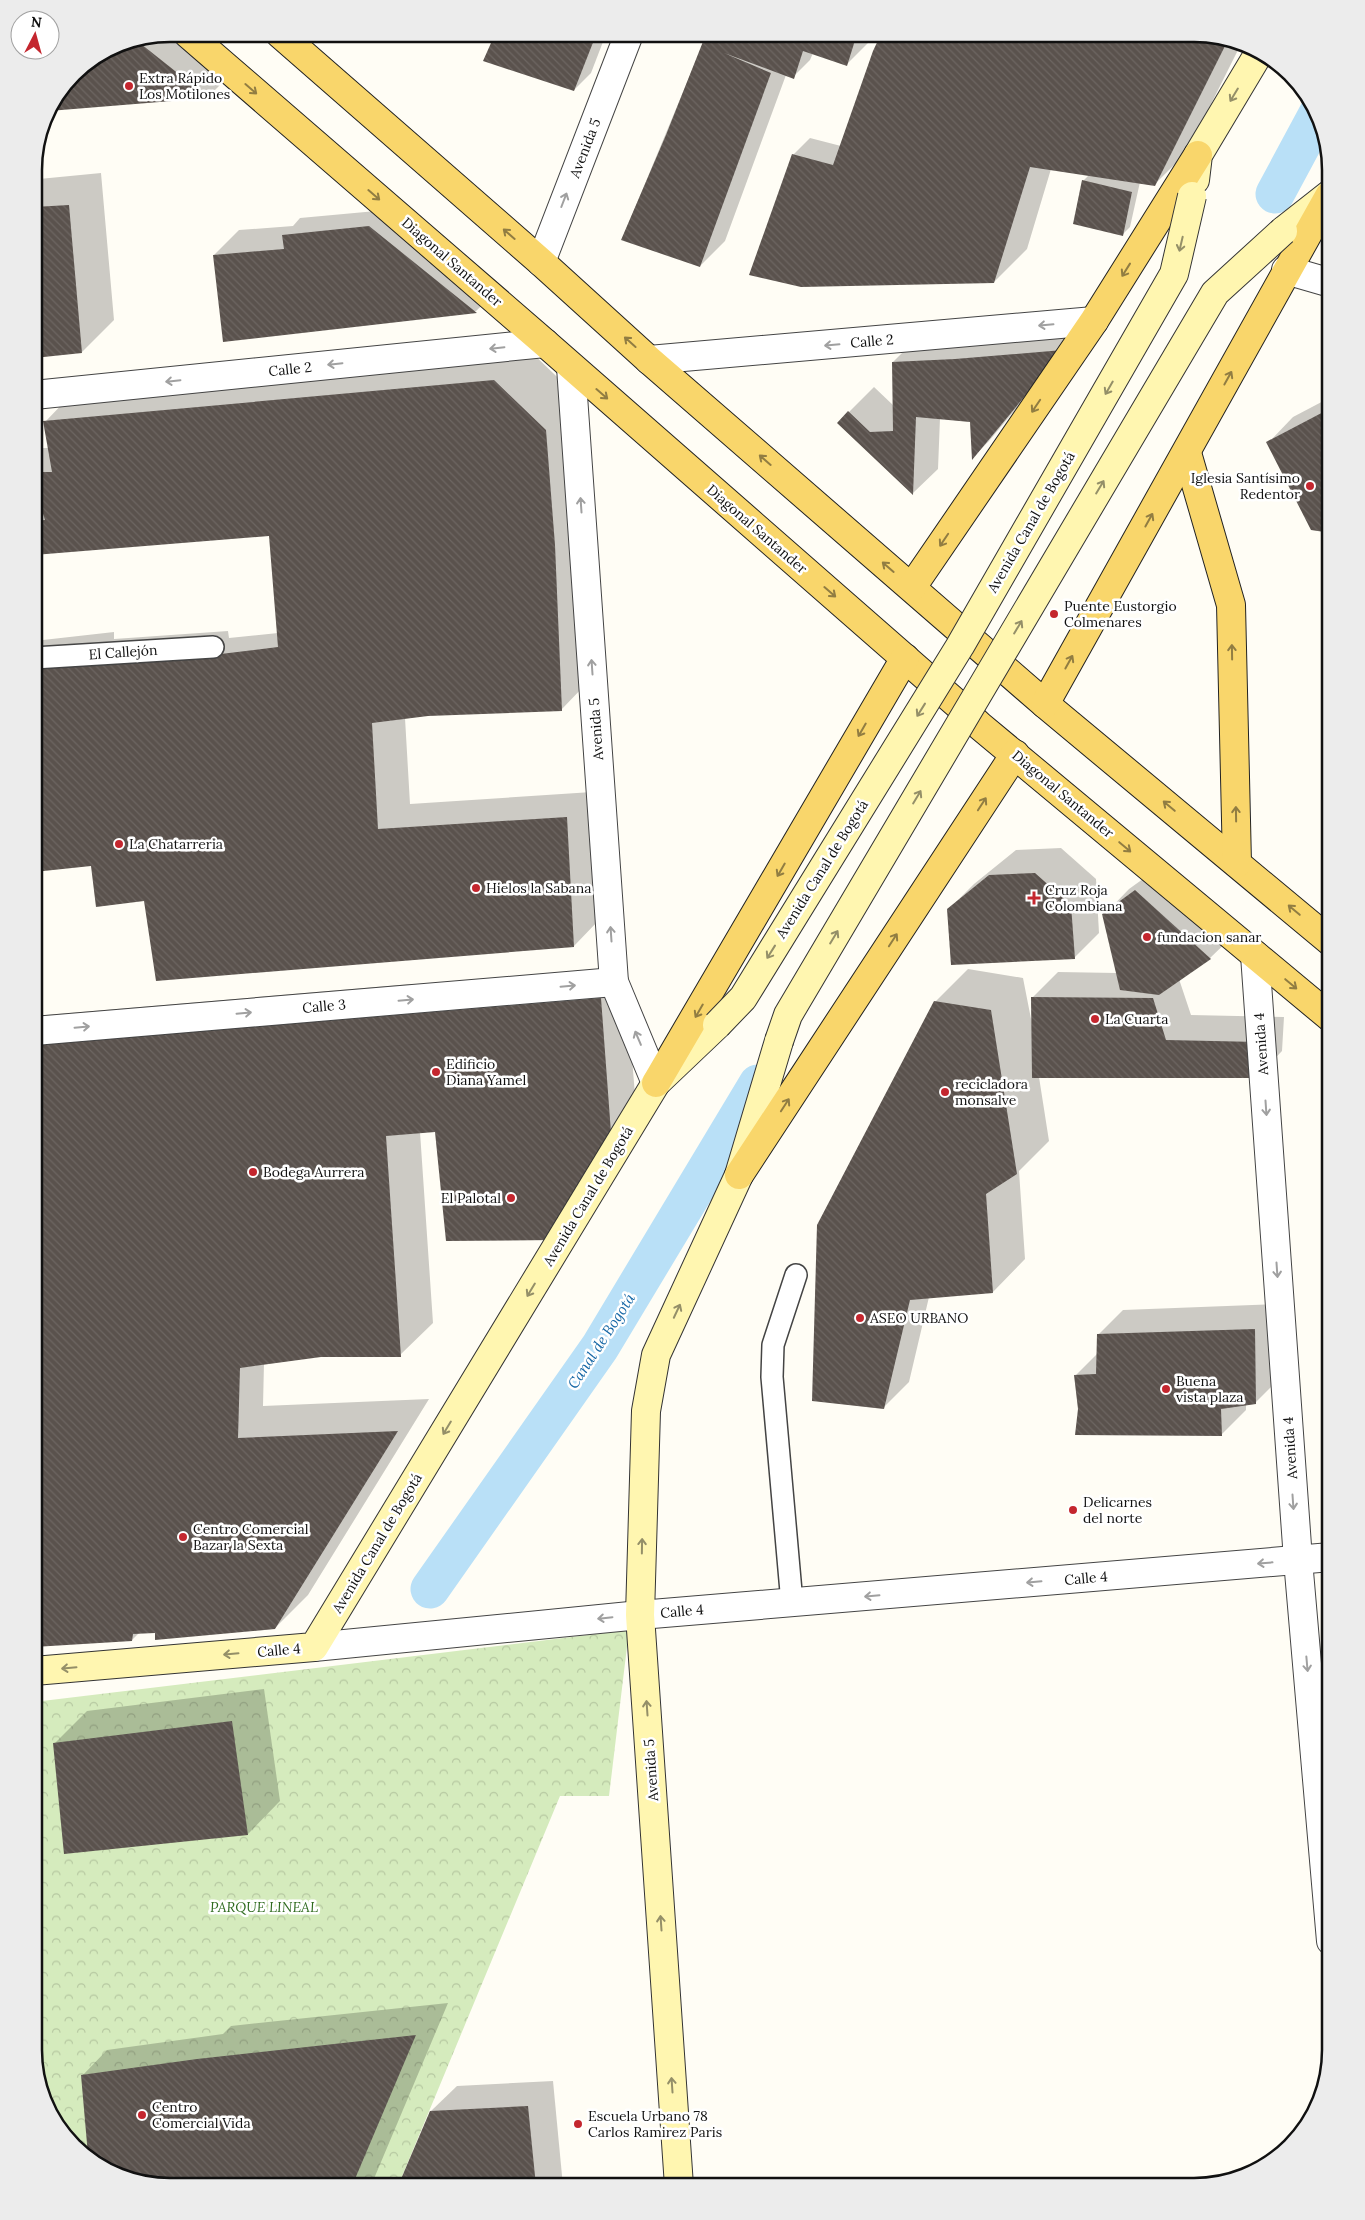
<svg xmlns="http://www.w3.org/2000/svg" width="1365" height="2220" font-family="Lora,serif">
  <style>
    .park { fill: url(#park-crowns) }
    .shadow { fill: #0003 }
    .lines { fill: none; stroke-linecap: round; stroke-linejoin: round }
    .canal { stroke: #b9e0f7; stroke-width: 39 }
    .building { fill: url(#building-back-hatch) }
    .service-casing { stroke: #444; stroke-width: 24 }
    .minor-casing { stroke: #444; stroke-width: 30 }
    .secondary-casing { stroke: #333; stroke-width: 30 }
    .primary-casing { stroke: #222; stroke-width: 30 }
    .service { stroke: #fff; stroke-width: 21 }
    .minor { stroke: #fff; stroke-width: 28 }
    .secondary { stroke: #fff6b0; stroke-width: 28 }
    .primary { stroke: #f9d66b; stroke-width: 28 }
    .secondary-bridge-casing { stroke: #333; stroke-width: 30; stroke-linecap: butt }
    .secondary-bridge { stroke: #fff6b0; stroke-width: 28 }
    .oneway { stroke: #917d42 }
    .oneway2 { stroke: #948f68 }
    .oneway3 { stroke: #a0a0a0 }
    .poi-dot { fill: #c4262e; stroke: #fff; stroke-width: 2 }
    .labels { text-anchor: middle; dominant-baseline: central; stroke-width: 5; stroke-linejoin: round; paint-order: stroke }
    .poi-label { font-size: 14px; fill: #111; stroke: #fff; text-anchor: start }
    .street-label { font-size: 14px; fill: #111; stroke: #fff }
    .park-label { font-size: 14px; font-style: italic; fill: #2f6b1f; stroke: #fff }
    .water-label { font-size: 15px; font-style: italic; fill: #1768a6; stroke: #fff }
    .rim { fill: none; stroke: #111; stroke-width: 2.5 }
  </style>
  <defs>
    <pattern id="park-crowns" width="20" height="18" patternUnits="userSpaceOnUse" patternTransform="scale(1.25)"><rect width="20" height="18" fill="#d5ebbd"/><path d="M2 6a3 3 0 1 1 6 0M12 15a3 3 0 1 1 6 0" fill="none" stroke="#b6c8a1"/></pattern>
    <pattern id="building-back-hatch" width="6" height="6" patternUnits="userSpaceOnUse" patternTransform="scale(1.25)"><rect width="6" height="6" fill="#5a524d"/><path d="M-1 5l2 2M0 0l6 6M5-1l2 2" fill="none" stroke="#6d6662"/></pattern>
  </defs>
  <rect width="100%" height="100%" fill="#fffdf5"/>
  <polygon class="park" points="629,1630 609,1796 560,1796 398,2186 162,2186 95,2163 48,2110 39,2071 34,2013 34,1702"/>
  <g class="shadow">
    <polygon points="170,34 201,34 240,65 208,97 50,110 74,74 118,44"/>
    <polygon points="496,34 606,34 591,73 574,90 485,60"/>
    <polygon points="707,34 874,34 872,39 847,64 813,53 810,60 793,77 786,75 725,241 700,266 622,239"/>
    <polygon points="883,34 1204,34 1240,46 1187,152 1154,185 1140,182 1130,227 1122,235 1083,181 1089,175 1051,169 1027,249 994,282 793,155 810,138 841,146 874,51"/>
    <polygon points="35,156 39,179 101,173 114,320 82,352 34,357"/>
    <polygon points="387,210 501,287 476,311 225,341 214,255 239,230 293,226 300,218"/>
    <polygon points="1078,334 989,441 973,457 972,421 940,418 938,469 913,493 838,423 874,387 894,406 893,362 918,337"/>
    <polygon points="527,348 579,398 586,684 561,710 428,715 405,718 410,804 592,792 599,920 574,946 145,900 92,864 34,871 34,641 114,632 114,639 228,631 229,638 278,633 270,535 34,554 34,505 42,505 39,497 34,497 34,452 38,448 49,448 45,422 70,396"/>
    <polygon points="1331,397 1331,531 1311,529 1268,443 1293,417"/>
    <polygon points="1061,848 1096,879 1099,933 1074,958 949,909 974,884 1016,850"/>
    <polygon points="1161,866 1235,934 1210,958 1179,979 1191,1015 1284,1017 1282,1051 1257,1077 1039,1077 1049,1141 1019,1171 1025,1259 993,1292 929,1297 909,1382 884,1407 935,1002 968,969 1023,978 1033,1029 1033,997 1058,972 1117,973 1104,915 1129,889"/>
    <polygon points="625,973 637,1119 580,1213 436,1131 420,1132 433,1323 400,1355 321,1356 264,1363 263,1406 429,1399 308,1595 275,1628 140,1632 132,1640 34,1646 34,1016 411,984 411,991"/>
    <polygon points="1280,1304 1281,1377 1256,1402 1246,1404 1246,1410 1221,1435 1075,1376 1098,1353 1098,1335 1123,1310"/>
    <polygon points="264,1689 280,1801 248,1834 55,1743 87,1711"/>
    <polygon points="448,2003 373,2181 367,2186 162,2186 95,2163 89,2157 82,2076 107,2050 223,2034 231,2026"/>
    <polygon points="553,2081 563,2186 399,2186 431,2111 457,2086"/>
  </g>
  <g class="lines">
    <g class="canal">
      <polyline points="1275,194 1318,114"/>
      <polyline points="430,1589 600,1347 758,1084"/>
    </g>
  </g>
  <g class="building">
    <polygon points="495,34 590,34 588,38 594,40 574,91 483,61"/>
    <polygon points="706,34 857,34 847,66 803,51 794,79 724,53 771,73 700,267 621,240 666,135"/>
    <polygon points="881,34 1204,34 1227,42 1155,186 1030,167 994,283 801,287 749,275 792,154 833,165 873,51"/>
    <polygon points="136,40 209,98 49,111 74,74 118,44"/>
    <polygon points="1082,180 1132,192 1123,236 1073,224"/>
    <polygon points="69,205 82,353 34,358 34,207"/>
    <polygon points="369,226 477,313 223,342 213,255 284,249 282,235"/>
    <polygon points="1063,350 972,460 970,422 916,417 913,495 837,423 848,411 870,432 893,431 892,362 955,359"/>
    <polygon points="494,380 546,430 555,545 562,711 428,716 372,723 378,829 567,817 574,947 156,981 144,901 96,907 91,866 34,872 34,669 204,656 278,647 269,536 34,555 34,521 45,520 38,498 34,498 34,472 52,472 43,421"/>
    <polygon points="1331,408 1331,533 1311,530 1266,442"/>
    <polygon points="1035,873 1071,905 1075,959 951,965 947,909 989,875"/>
    <polygon points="1135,890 1211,959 1159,995 1120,990 1102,914"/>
    <polygon points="1031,997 1153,998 1166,1040 1259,1042 1257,1078 1032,1078"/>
    <polygon points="601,998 612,1146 555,1240 446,1241 435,1132 386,1136 401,1357 321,1357 240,1368 238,1438 398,1431 275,1629 155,1640 155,1633 133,1634 132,1641 34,1647 34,1045"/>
    <polygon points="934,1001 991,1010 1017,1174 986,1194 993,1293 910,1300 884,1409 812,1401 817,1225"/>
    <polygon points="1255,1329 1256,1404 1221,1409 1222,1436 1075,1435 1078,1409 1074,1375 1096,1374 1097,1334"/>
    <polygon points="232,1721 248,1835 64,1854 53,1743"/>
    <polygon points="416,2035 352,2186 162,2186 95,2163 88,2155 81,2075 197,2059"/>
    <polygon points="528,2106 536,2186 398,2186 430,2111"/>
  </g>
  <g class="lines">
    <g class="service-casing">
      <g id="service">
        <polyline points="34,658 213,647"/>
        <polyline points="792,1603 772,1377 773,1345 796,1275"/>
      </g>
    </g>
    <g class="minor-casing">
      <g id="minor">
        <polyline points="541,262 629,34"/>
        <polyline points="1286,270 1331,283"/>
        <polyline points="649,360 1094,321"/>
        <polyline points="571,367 614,982 656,1083"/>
        <polyline points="34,395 545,343"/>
        <polyline points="1255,955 1298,1560 1331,1941"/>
        <polyline points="34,1031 614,982"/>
        <polyline points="314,1647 640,1615 1331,1557"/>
      </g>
    </g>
    <g class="secondary-casing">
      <g id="secondary">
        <polyline points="1195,180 1198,155 1259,53"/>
        <polyline points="1283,231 1330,194"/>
        <polyline points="34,1671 314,1647 656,1083 717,1025"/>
        <polyline points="679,2186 640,1615 646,1411 656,1355 739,1175 779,1041"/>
      </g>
    </g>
    <g class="primary-casing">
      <g id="primary">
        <polyline points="188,34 545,343 956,703 980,726 1331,1018"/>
        <polyline points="280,34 541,262 649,360 1045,704 1331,942"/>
        <polyline points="1187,453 1231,605 1237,863"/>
        <polyline points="912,587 1094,321 1198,155"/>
        <polyline points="1045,704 1329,196"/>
        <polyline points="656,1083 905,658"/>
        <polyline points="739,1175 1015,754"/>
      </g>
    </g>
    <use href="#service" class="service"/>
    <use href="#minor" class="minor"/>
    <use href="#secondary" class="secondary"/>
    <use href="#primary" class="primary"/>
    <g class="secondary-bridge-casing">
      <g id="secondary-bridge">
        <polyline points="717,1025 743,998 960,646 1174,274 1192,196"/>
        <polyline points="779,1041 788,1015 1215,293 1283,231"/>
      </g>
    </g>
    <use href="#secondary-bridge" class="secondary-bridge"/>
  </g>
  <defs><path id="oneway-shaft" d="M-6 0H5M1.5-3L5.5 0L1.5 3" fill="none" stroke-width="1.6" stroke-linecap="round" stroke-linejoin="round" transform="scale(1.25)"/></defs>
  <g class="oneway">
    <use href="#oneway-shaft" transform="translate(251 89) rotate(41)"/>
    <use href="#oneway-shaft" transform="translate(374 195) rotate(41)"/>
    <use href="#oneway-shaft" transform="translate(509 234) rotate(-139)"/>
    <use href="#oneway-shaft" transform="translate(1126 270) rotate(122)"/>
    <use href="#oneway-shaft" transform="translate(630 342) rotate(-138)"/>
    <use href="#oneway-shaft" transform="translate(1228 378) rotate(-61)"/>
    <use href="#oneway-shaft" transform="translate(602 394) rotate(41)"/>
    <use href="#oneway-shaft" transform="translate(1036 406) rotate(124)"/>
    <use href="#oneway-shaft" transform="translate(765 460) rotate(-139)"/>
    <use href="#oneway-shaft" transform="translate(1149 520) rotate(-61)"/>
    <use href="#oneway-shaft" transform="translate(944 540) rotate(124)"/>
    <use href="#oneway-shaft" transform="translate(888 567) rotate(-139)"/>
    <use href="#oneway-shaft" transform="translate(830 592) rotate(41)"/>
    <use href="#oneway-shaft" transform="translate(1232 652) rotate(-91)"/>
    <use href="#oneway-shaft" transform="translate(1069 662) rotate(-61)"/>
    <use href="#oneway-shaft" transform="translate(862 730) rotate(120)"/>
    <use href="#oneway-shaft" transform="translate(982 804) rotate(-57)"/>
    <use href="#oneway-shaft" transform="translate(1169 806) rotate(-140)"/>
    <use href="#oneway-shaft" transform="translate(1236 814) rotate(-91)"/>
    <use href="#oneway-shaft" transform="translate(1125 847) rotate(40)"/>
    <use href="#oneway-shaft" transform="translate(781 870) rotate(120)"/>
    <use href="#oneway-shaft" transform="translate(1294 910) rotate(-140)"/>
    <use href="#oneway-shaft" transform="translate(893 940) rotate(-57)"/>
    <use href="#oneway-shaft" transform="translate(1291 984) rotate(40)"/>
    <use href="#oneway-shaft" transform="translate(699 1011) rotate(120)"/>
    <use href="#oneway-shaft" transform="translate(785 1105) rotate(-57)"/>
  </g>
  <g class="oneway2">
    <use href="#oneway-shaft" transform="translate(1234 95) rotate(121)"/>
    <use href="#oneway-shaft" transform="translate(1181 244) rotate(103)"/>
    <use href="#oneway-shaft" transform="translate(1109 388) rotate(120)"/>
    <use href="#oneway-shaft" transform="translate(1100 487) rotate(-59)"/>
    <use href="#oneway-shaft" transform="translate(1018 627) rotate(-59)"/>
    <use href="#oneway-shaft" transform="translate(921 710) rotate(122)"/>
    <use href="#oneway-shaft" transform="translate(917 797) rotate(-59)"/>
    <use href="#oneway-shaft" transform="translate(834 937) rotate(-59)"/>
    <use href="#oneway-shaft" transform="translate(771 952) rotate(122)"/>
    <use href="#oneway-shaft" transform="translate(531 1290) rotate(121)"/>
    <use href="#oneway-shaft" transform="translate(677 1311) rotate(-65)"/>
    <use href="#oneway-shaft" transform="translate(447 1428) rotate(121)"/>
    <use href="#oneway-shaft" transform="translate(642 1546) rotate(-89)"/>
    <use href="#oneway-shaft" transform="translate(231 1654) rotate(175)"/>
    <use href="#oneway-shaft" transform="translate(69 1668) rotate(175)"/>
    <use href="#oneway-shaft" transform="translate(647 1708) rotate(-94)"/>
    <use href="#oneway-shaft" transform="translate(661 1923) rotate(-94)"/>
    <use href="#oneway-shaft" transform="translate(672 2085) rotate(-94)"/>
  </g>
  <g class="oneway3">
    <use href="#oneway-shaft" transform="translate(564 200) rotate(-69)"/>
    <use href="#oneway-shaft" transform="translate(1046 325) rotate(175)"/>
    <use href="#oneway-shaft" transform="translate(832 345) rotate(175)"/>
    <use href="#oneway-shaft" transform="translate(497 348) rotate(174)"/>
    <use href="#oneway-shaft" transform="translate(335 364) rotate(174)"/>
    <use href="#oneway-shaft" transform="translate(173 381) rotate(174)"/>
    <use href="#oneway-shaft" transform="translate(581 505) rotate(-94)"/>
    <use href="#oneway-shaft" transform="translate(592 667) rotate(-94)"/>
    <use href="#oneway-shaft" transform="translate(611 934) rotate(-94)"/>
    <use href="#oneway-shaft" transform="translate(568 986) rotate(-5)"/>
    <use href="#oneway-shaft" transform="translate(406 1000) rotate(-5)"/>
    <use href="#oneway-shaft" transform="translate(244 1013) rotate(-5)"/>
    <use href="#oneway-shaft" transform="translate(82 1027) rotate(-5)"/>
    <use href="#oneway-shaft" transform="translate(638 1038) rotate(-113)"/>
    <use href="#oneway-shaft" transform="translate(1266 1108) rotate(86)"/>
    <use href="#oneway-shaft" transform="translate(1277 1270) rotate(86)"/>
    <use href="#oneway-shaft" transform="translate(1293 1502) rotate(86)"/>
    <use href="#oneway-shaft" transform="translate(1265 1563) rotate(175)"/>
    <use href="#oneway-shaft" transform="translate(1034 1582) rotate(175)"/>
    <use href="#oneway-shaft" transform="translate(872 1596) rotate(175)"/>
    <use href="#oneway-shaft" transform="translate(605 1618) rotate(174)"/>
    <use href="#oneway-shaft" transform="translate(1307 1664) rotate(85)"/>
  </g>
  <g class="poi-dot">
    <circle cx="129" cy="86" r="5"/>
    <circle cx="1310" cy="486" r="5"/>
    <circle cx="1054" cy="614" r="5"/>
    <circle cx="119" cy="844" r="5"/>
    <circle cx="476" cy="888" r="5"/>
    <path d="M1031.5 890.5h5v5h5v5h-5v5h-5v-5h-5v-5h5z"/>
    <circle cx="1147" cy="937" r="5"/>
    <circle cx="1095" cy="1019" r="5"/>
    <circle cx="436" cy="1072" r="5"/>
    <circle cx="945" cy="1092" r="5"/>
    <circle cx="253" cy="1172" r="5"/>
    <circle cx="511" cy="1198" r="5"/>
    <circle cx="860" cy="1318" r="5"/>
    <circle cx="1166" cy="1389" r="5"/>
    <circle cx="1073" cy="1510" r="5"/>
    <circle cx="183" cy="1537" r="5"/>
    <circle cx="142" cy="2115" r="5"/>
    <circle cx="578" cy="2124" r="5"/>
  </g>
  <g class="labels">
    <g class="poi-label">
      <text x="139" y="78">Extra Rápido<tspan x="139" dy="16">Los Motilones</tspan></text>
      <text x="1300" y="478" text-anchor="end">Iglesia Santísimo<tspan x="1300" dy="16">Redentor</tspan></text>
      <text x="1064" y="606">Puente Eustorgio<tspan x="1064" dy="16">Colmenares</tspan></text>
      <text x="129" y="844">La Chatarreria</text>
      <text x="486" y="888">Hielos la Sabana</text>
      <text x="1045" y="890">Cruz Roja<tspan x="1045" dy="16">Colombiana</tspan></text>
      <text x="1157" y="937">fundacion sanar</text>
      <text x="1105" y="1019">La Cuarta</text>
      <text x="446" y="1064">Edificio<tspan x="446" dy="16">Diana Yamel</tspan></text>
      <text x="955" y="1084">recicladora<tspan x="955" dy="16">monsalve</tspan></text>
      <text x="263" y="1172">Bodega Aurrera</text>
      <text x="501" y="1198" text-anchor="end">El Palotal</text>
      <text x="870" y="1318">ASEO URBANO</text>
      <text x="1176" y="1381">Buena<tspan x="1176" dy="16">vista plaza</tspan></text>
      <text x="1083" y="1502">Delicarnes<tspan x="1083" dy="16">del norte</tspan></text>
      <text x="193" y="1529">Centro Comercial<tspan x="193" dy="16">Bazar la Sexta</tspan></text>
      <text x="152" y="2107">Centro<tspan x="152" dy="16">Comercial Vida</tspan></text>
      <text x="588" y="2116">Escuela Urbano 78<tspan x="588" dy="16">Carlos Ramirez Paris</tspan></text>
    </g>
    <g class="street-label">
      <text transform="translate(585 148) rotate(-69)">Avenida 5</text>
      <text transform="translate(452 262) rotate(41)">Diagonal Santander</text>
      <text transform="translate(872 341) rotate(-5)">Calle 2</text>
      <text transform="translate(290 369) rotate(-6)">Calle 2</text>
      <text transform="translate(1031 522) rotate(-60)">Avenida Canal de Bogotá</text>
      <text transform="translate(757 529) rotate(41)">Diagonal Santander</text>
      <text transform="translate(123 652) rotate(-4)">El Callejón</text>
      <text transform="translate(596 729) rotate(-94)">Avenida 5</text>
      <text transform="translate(1063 794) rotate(40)">Diagonal Santander</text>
      <text transform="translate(822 869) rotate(-58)">Avenida Canal de Bogotá</text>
      <text transform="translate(324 1006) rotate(-5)">Calle 3</text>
      <text transform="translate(1261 1044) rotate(-94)">Avenida 4</text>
      <text transform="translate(588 1196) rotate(-59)">Avenida Canal de Bogotá</text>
      <text transform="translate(1290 1448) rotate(-94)">Avenida 4</text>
      <text transform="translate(377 1543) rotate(-59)">Avenida Canal de Bogotá</text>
      <text transform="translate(1086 1578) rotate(-5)">Calle 4</text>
      <text transform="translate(682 1611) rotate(-5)">Calle 4</text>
      <text transform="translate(279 1650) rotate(-5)">Calle 4</text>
      <text transform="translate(651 1770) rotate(-94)">Avenida 5</text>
    </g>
    <g class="park-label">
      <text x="264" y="1907">PARQUE LINEAL</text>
    </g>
    <g class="water-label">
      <text transform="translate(601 1341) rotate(-57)">Canal de Bogotá</text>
    </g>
  </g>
  <path d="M0 0H1365V2220H0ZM170 42H1194A128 128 0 0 1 1322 170V2050A128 128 0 0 1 1194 2178H170A128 128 0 0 1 42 2050V170A128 128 0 0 1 170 42Z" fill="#ececec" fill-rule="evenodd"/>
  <path class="rim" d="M170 42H1194A128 128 0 0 1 1322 170V2050A128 128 0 0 1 1194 2178H170A128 128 0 0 1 42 2050V170A128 128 0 0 1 170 42Z"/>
  <g transform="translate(35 35) rotate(6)"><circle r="24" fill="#ffffff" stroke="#a0a0a0"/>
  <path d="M0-4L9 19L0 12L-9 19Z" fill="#c4262e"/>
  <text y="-8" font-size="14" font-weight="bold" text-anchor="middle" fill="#111111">N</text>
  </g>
</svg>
